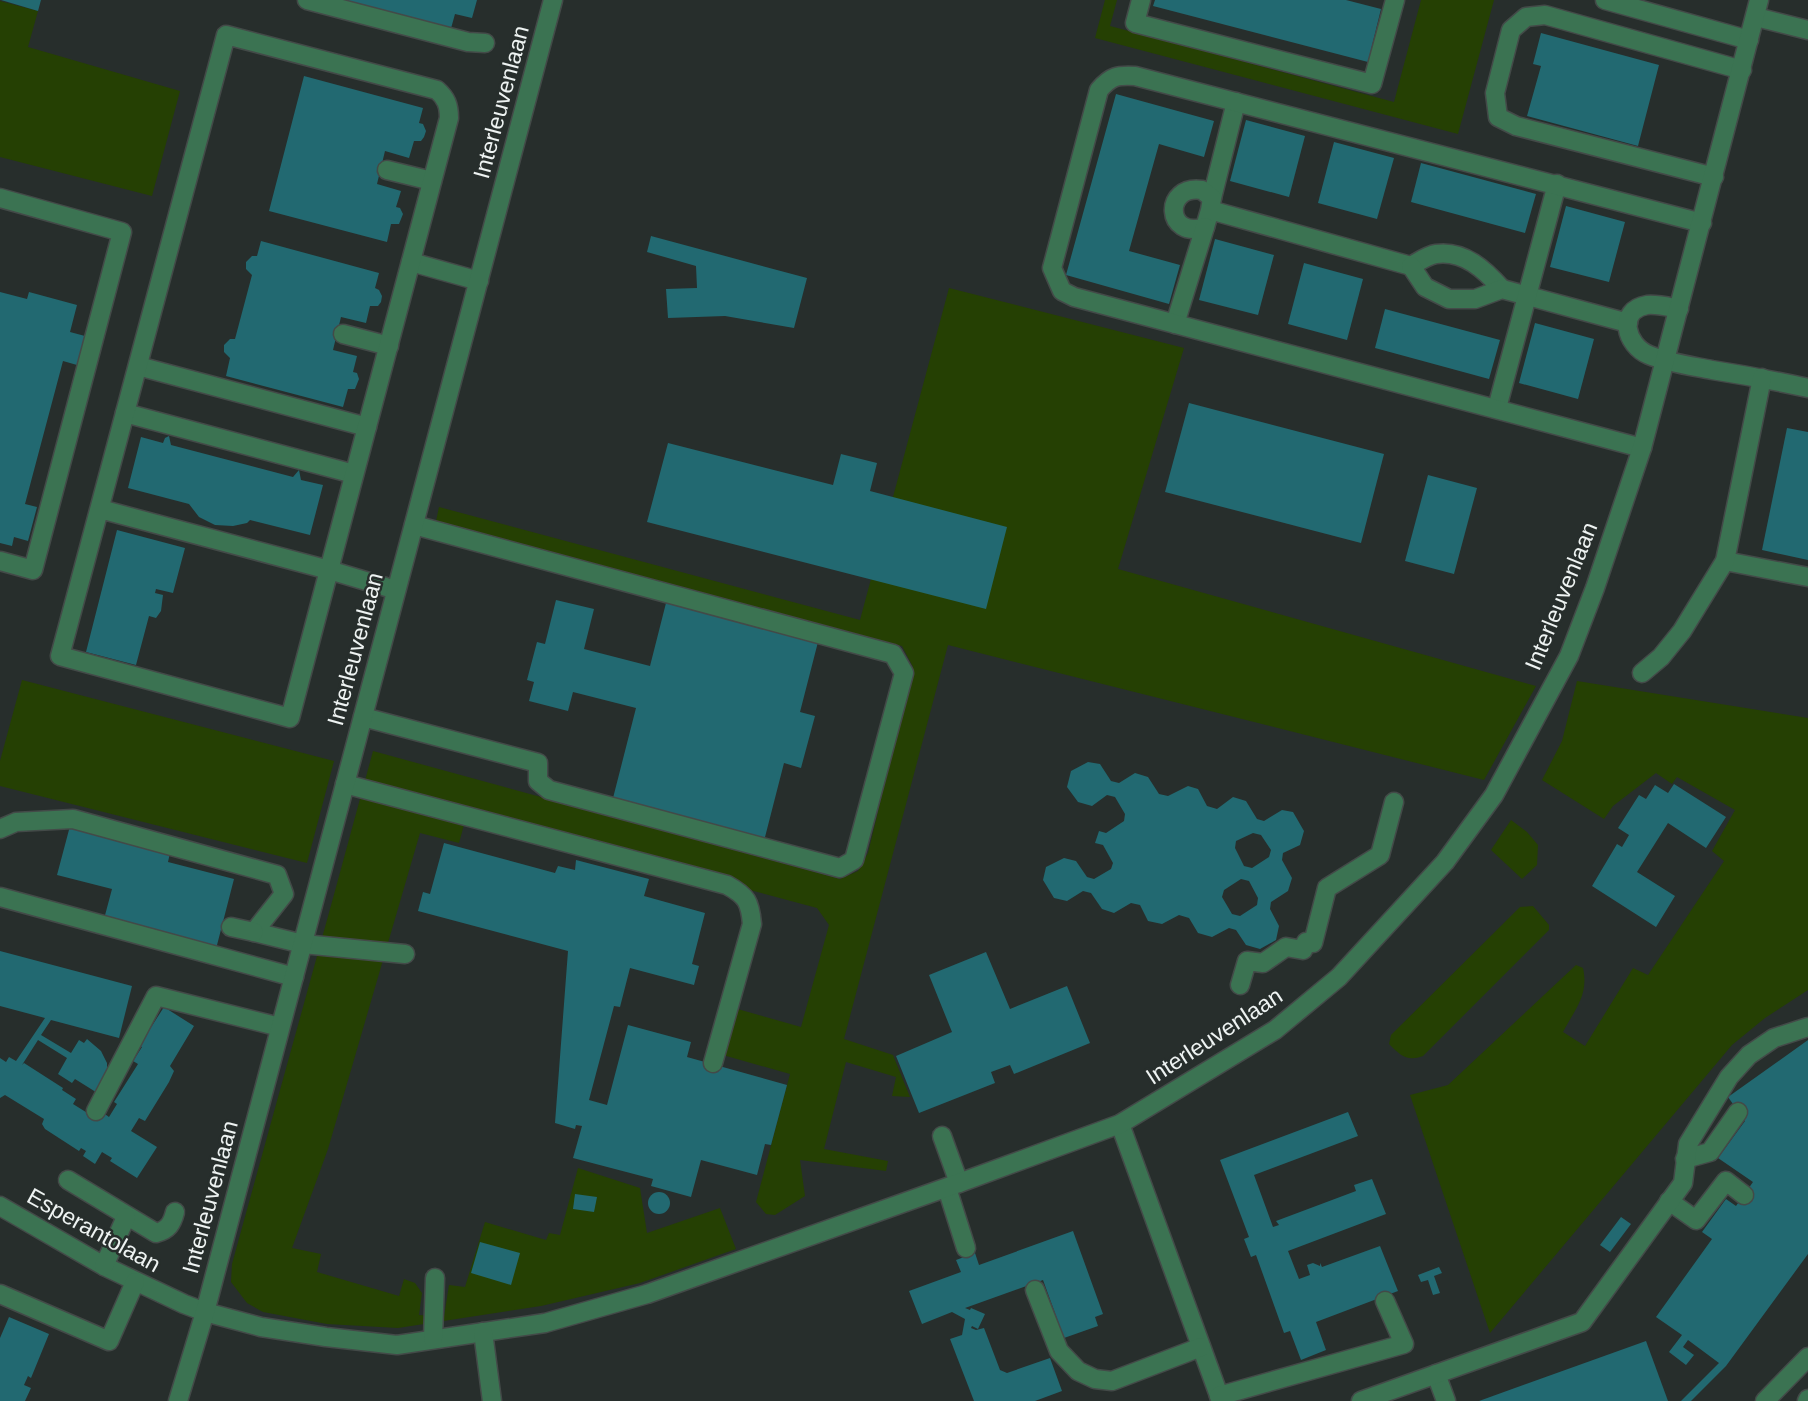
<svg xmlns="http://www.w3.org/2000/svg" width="1808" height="1401" font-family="Arial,sans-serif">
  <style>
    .green { fill: #254003 }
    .building { fill: #226971; fill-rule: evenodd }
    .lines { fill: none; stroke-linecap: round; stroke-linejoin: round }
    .minor-casing { stroke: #434a48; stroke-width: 21 }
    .minor { stroke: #3b7352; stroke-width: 18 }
    .labels { text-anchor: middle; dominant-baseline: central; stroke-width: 5; stroke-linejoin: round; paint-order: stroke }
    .street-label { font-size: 23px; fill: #eef3f2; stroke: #272e2c }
  </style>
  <rect width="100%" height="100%" fill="#272e2c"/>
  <g class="green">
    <polygon points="1105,0 1117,0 1110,26 1394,102 1421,0 1494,0 1458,134 1095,38"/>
    <polygon points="0,1 38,11 28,47 180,91 152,196 0,157"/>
    <path d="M949 288 1184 348 1118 569 1536 686 1484 780 948 645 844 1039 893 1055 910 1097 892 1096 896 1077 846 1062 824 1149 888 1161 886 1171 800 1160 805 1196 775 1215 766 1214 756 1202 790 1074 723 1055 734 1008 801 1027 829 925 817 908 467 814 459 843 420 833 328 1149 292 1248 321 1254 317 1272 399 1296 404 1279 415 1283 422 1293 419 1315 444 1317 449 1285 465 1287 485 1222 546 1240 549 1233 560 1235 578 1168 640 1188 647 1233 720 1208 736 1249 640 1283 541 1306 398 1328 327 1324 263 1312 247 1303 231 1282 232 1264C279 1093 327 922 373 751L840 879 858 871 868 853 913 667 902 646 435 526 439 507 860 620Z"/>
    <polygon points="22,680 334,761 307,863 0,786 0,761"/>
    <path d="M1577 681 1808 718V990L1765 1018 1732 1045 1490 1333 1410 1095 1448 1085 1576 965 1583 968C1589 995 1575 1009 1563 1032L1585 1046 1633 968 1648 975 1724 861 1712 851 1735 810 1677 777 1672 784 1656 773 1613 806 1604 819 1542 780 1562 741Z"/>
    <polygon points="1511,820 1527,832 1538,845 1537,865 1522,879 1491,850"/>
    <path d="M1533 906 1549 925V930L1423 1056C1407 1062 1400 1055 1389 1044L1391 1035 1520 907Z"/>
  </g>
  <g class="building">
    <polygon points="1,0 41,0 38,11"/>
    <polygon points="331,0 477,0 472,18 455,14 450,32"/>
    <polygon points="1155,0 1346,0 1381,9 1368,62 1153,6"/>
    <polygon points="1541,33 1659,65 1638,146 1527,116 1541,66 1533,64"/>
    <polygon points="304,76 423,108 419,123 423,124 426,131 424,137 421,141 414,141 409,158 385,151 377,184 401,191 396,207 400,208 403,214 399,224 391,224 387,242 269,211"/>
    <polygon points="1116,94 1214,121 1204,157 1159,144 1129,251 1180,265 1169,304 1066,275"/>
    <polygon points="1246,120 1305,136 1289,197 1230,181"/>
    <polygon points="1334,142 1394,158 1377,219 1318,203"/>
    <polygon points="1421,163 1536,194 1525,233 1411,202"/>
    <polygon points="1566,206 1625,222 1609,282 1550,267"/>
    <polygon points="651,236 807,278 794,328 725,316 668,318 666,289 697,288 696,266 647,252"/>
    <polygon points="1215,239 1274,255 1258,315 1199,300"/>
    <polygon points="261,241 379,273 375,288 379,290 382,296 381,302 378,306 370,306 366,323 341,317 333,350 357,356 353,372 357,373 359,379 355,389 348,389 343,407 226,376 230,358 224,352 224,345 230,339 235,339 252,275 246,269 246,262 252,256 257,256"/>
    <polygon points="1304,263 1363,279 1347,340 1288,324"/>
    <polygon points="0,292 27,299 29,292 77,305 70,332 85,336 77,365 63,361 25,504 37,507 28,541 14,537 12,546 0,543"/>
    <polygon points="1385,309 1500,340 1489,379 1375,348"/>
    <polygon points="1535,323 1594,339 1578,399 1519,383"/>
    <polygon points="1189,403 1384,454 1361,543 1165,492"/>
    <polygon points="1787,428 1808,432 1808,560 1762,550"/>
    <polygon points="169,436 171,445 293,477 299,470 301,480 323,485 310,535 250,520 247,523 233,526 215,525 199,517 189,504 128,488 141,437 163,443 165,438"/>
    <polygon points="668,443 833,485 841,454 877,463 870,491 1007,527 986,609 647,522"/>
    <polygon points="1428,475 1477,488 1454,574 1405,561"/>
    <polygon points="117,530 185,548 173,593 156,589 155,593 163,595 161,611 156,618 149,616 136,665 86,652"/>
    <polygon points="556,600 594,609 584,649 650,666 666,603 818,642 800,712 815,716 801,768 784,763 764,841 612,802 636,708 573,692 568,711 529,701 534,682 527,680 537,642 545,644"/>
    <path d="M1088 762 1100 764 1111 781 1119 783 1135 773 1148 777 1159 794 1168 796 1188 786 1198 789 1207 806 1217 809 1233 797 1246 801 1257 819 1264 821 1282 810 1293 812 1304 831 1300 845 1283 853 1282 860 1292 878 1288 891 1271 902 1270 909 1279 926 1276 940 1260 949 1246 945 1236 930 1229 928 1212 937 1198 933 1189 918 1179 915 1162 924 1148 921 1140 905 1131 903 1114 913 1102 909 1091 893 1083 891 1067 901 1054 898 1043 880 1046 867 1064 858 1076 861 1087 877 1094 879 1111 869 1113 863 1103 845 1095 843 1099 831 1106 833 1124 821 1125 814 1115 797 1107 795 1092 806 1078 802 1067 787 1071 771ZM1253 833 1261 835 1271 850 1269 857 1252 868 1244 866 1235 848 1236 841ZM1241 879 1249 881 1258 898 1257 905 1240 916 1232 914 1222 897 1224 890Z"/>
    <polygon points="1674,784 1726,817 1706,848 1668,823 1637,872 1675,896 1656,927 1592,886 1617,844 1622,847 1629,835 1618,828 1639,795 1646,799 1655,785 1668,793"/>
    <polygon points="70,826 170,853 168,862 234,879 216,949 104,919 112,889 57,875"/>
    <polygon points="444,843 555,873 558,866 575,870 576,860 649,879 644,896 705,913 692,964 699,966 694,985 630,968 620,1007 614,1006 589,1100 607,1105 628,1025 691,1042 687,1057 787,1085 771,1145 765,1144 757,1175 701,1160 691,1197 651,1186 653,1179 573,1158 582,1126 576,1125 575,1129 555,1123 568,951 418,911 423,892 430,894"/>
    <polygon points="0,951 132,986 119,1038 51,1020 41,1035 71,1053 79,1040 84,1043 87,1039 101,1051 107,1063 107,1076 99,1094 75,1079 72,1083 58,1074 67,1058 38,1040 22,1065 24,1063 63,1088 62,1090 76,1099 73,1104 97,1119 102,1112 109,1117 117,1104 114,1102 138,1064 133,1061 142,1047 139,1046 164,1007 194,1026 170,1066 174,1071 169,1082 145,1121 139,1118 131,1131 157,1147 137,1178 110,1161 112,1158 102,1152 95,1164 83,1156 86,1151 81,1148 79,1151 45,1129 42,1124 44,1119 5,1095 0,1098 0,1058 6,1062 9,1057 16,1061 45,1018 0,1006"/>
    <polygon points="986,952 1010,1009 1067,986 1090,1043 1014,1074 1010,1065 991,1072 995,1083 919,1113 896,1056 952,1032 929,975"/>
    <polygon points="1808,1040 1808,1254 1726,1366 1691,1401 1681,1401 1719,1363 1688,1340 1683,1347 1694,1355 1686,1365 1669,1352 1682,1335 1656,1317 1712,1239 1702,1232 1726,1199 1736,1206 1753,1182 1718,1158 1745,1121 1728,1097"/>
    <polygon points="1348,1112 1358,1136 1254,1175 1273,1227 1279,1225 1276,1221 1356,1191 1354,1185 1372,1179 1386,1214 1288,1251 1299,1279 1310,1275 1307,1265 1313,1263 1320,1266 1320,1263 1322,1267 1380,1246 1398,1291 1316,1322 1326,1350 1301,1360 1290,1331 1284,1333 1256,1255 1251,1257 1244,1239 1249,1237 1220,1160"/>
    <circle cx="659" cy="1203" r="11"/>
    <polygon points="575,1194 597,1197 594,1212 573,1209"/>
    <polygon points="1621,1217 1631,1224 1610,1252 1600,1245"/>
    <polygon points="1073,1231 1103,1314 1095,1317 1098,1326 1064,1338 1043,1280 965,1308 970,1310 971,1308 985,1314 978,1329 972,1326 971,1328 976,1330 984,1328 1000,1370 1007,1373 1050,1358 1062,1391 1035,1401 974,1401 950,1339 962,1335 965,1319 952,1312 922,1324 909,1291 961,1272 956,1260 975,1253 979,1265"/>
    <polygon points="480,1242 520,1253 511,1285 471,1273"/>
    <polygon points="1439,1267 1442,1273 1434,1276 1440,1293 1433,1295 1428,1280 1421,1282 1418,1275"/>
    <polygon points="9,1317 49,1334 31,1378 28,1376 24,1385 31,1388 25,1401 0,1401 0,1338"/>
    <polygon points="1646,1341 1668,1401 1479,1401"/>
  </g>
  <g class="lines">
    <g class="minor-casing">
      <g id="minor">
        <polyline points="307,0 468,42 485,43"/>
        <polyline points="1141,0 1135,23 1372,84 1395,0"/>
        <polyline points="1605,0 1749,40"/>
        <polyline points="1756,17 1808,30"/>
        <polyline points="387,170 432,181"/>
        <polyline points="1714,177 1516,126 1498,117 1495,93 1511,30 1526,17 1545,15 1742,70"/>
        <polyline points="0,198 122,232 33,570 0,561"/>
        <polyline points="1212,198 1236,102"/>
        <path d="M1210 210 1205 227C1165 240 1163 184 1202 190L1212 198 1210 210 1411 266C1418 262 1428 255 1436 254 1464 250 1485 270 1502 289"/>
        <polyline points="411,262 479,281"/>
        <polyline points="1411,266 1425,287 1449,299 1475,299 1502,289 1628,323"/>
        <path d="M1679 309C1669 307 1658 304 1647 305 1617 310 1625 345 1649 355 1669 363 1692 366 1712 370 1744 375 1776 381 1808 388"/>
        <polyline points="1175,324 1205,227"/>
        <polyline points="343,334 389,346"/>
        <polyline points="138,366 367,427"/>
        <polyline points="1497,408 1557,184"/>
        <polyline points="125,413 354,474"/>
        <path d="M1642 448 1074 297 1062 291 1052 268 1099 90C1111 76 1117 75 1135 76L1702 223"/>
        <path d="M100 509 329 570 449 118C449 105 446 98 437 90L226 35 60 656 290 718 329 570 396 590"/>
        <polyline points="1725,561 1808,577"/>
        <polyline points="1642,673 1661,657 1682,631 1725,561 1762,378"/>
        <polyline points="363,717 538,763 538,781 549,790 840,868 854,860 904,673 893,654 414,525"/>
        <path d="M345 784 727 885C747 896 750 902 752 924L713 1063"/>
        <polyline points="0,829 16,822 73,819 277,875 284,894 254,932 303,944 405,954"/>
        <polyline points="0,897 294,977"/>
        <polyline points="231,927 254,932"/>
        <polyline points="1240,985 1247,961 1263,963 1286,947 1303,950 1306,942 1313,943 1327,888 1380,855 1394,802"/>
        <polyline points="96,1111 156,996 280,1027"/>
        <polyline points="1120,1124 1221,1401"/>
        <polyline points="942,1136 959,1183"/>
        <polyline points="1685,1159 1710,1152 1738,1112"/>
        <path d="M68 1180 156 1233C168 1230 172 1224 175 1212"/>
        <polyline points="947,1188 966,1248"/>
        <polyline points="1669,1201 1696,1220 1726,1181 1744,1195"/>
        <polyline points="0,1206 104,1266 184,1304 205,1312 261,1327 326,1337 397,1345 545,1323 647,1294 959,1183 1120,1124 1275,1030 1339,977 1445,862 1494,795 1569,656 1595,588 1642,448 1759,0"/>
        <polyline points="104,1266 126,1217"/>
        <polyline points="1035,1290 1059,1351 1078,1371 1095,1379 1112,1381 1201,1347"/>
        <polyline points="0,1294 109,1341 135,1282"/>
        <polyline points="483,1332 492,1401"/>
        <polyline points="433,1339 435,1278"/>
        <polyline points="1436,1374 1446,1401"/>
        <polyline points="1219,1396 1404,1344 1385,1301"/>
        <polyline points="178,1401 205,1312 553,0"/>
        <polyline points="1361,1401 1582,1322 1683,1183 1688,1144 1729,1077 1749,1055 1774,1038 1808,1027"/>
        <polyline points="1765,1401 1808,1357"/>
        <polyline points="1807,1401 1808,1399"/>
      </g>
    </g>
    <use href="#minor" class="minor"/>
  </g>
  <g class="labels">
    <g class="street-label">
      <text transform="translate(501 102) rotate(-75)">Interleuvenlaan</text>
      <text transform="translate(1561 596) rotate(-68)">Interleuvenlaan</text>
      <text transform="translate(355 649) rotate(-75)">Interleuvenlaan</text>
      <text transform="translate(1214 1036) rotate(-33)">Interleuvenlaan</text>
      <text transform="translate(210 1197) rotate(-75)">Interleuvenlaan</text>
      <text transform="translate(94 1230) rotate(29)">Esperantolaan</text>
    </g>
  </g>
</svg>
